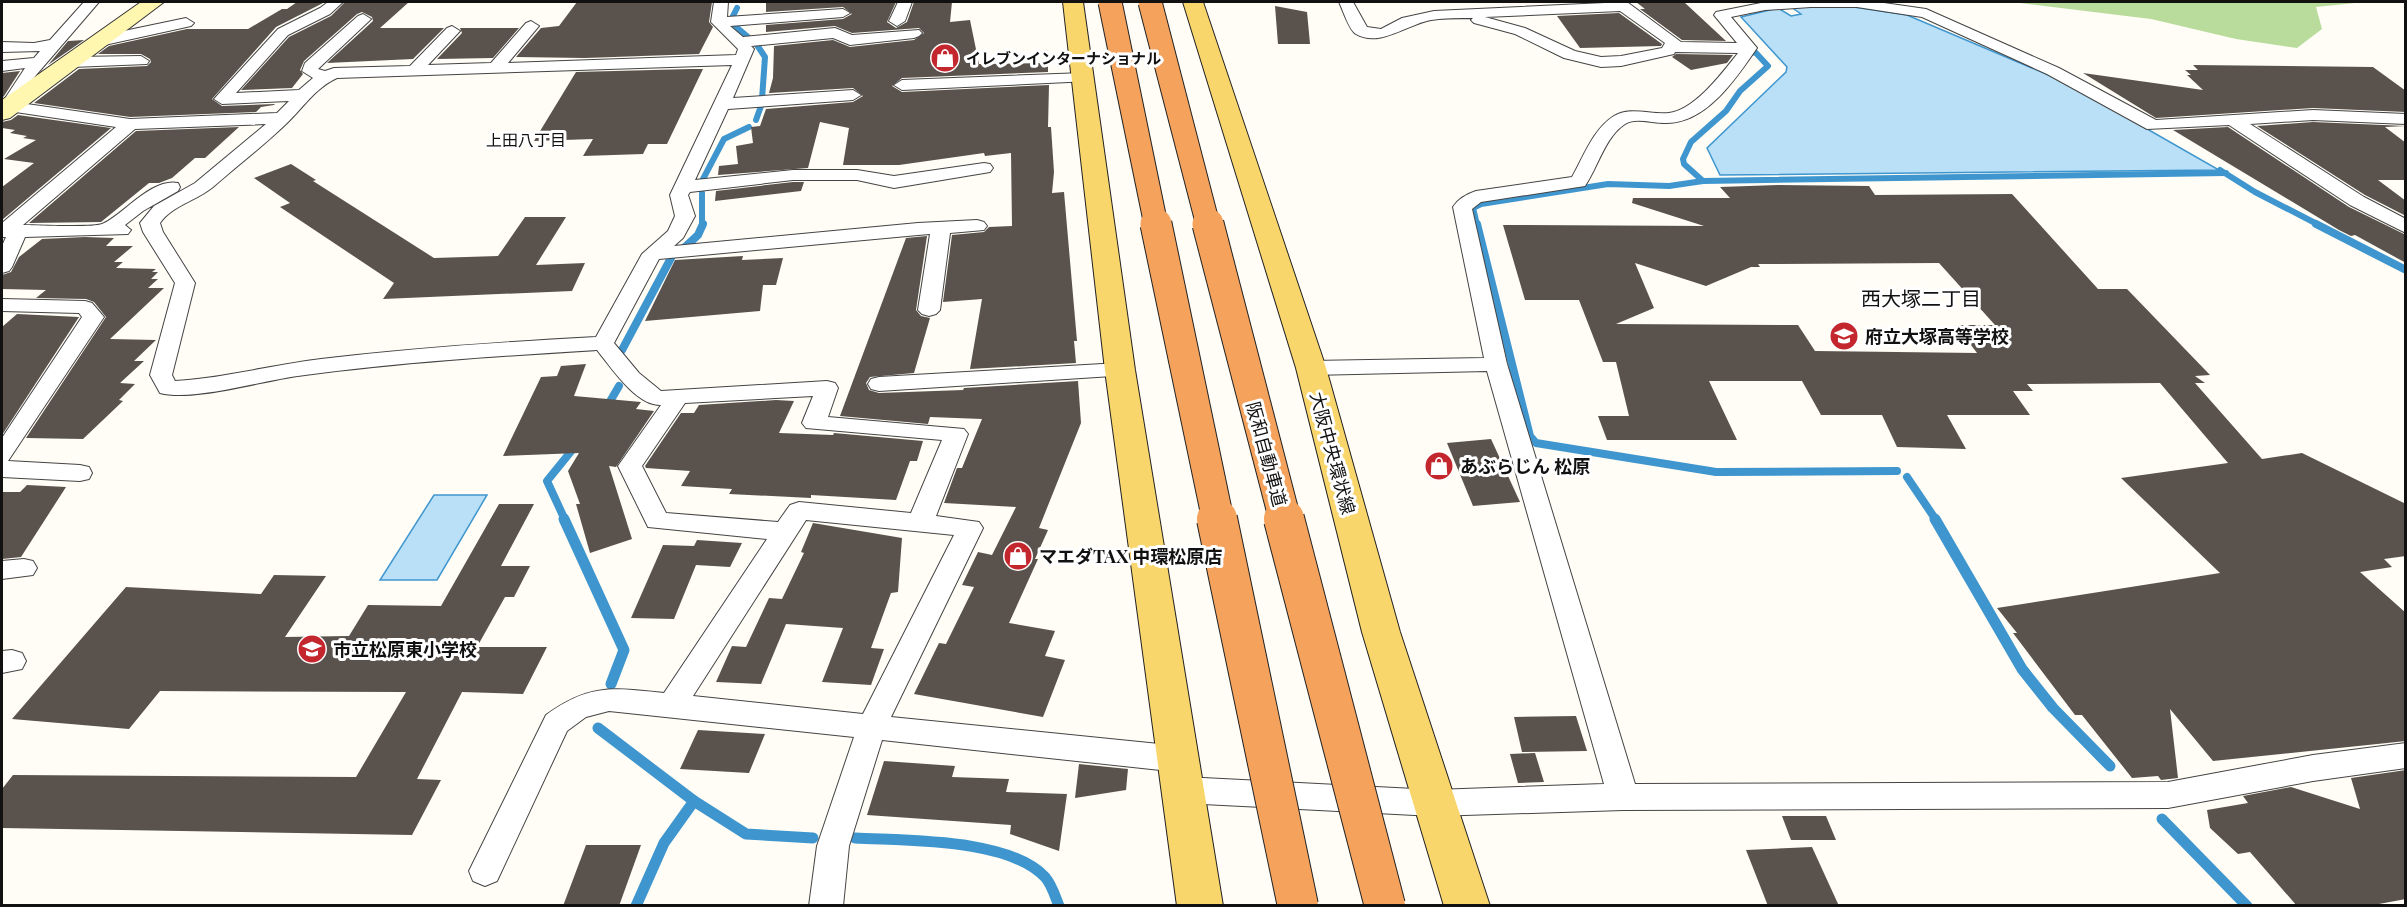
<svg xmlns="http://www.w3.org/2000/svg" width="2407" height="907" font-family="'Playfair Display','Noto Sans JP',serif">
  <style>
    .forest { fill: #b9dc9c }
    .water { fill: #b9e0f7; stroke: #3f96cf; stroke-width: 1.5 }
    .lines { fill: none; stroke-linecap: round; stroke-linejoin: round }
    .stream-far2 { stroke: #3f96cf; stroke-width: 6 }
    .stream-far1 { stroke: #3f96cf; stroke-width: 8 }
    .stream { stroke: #3f96cf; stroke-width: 11 }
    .building { fill: #5a524d; fill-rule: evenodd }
    .street-casing { stroke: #444; stroke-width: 2 }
    .secondary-casing { stroke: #333; stroke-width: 2 }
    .primary-casing { stroke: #222; stroke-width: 2 }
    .street { fill: #fff; fill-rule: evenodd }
    .secondary { fill: #fff6b0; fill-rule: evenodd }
    .primary { fill: #f9d66b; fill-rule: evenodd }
    .highway-bridge-far2-casing { stroke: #222; stroke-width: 25; stroke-linecap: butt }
    .highway-bridge-far1-casing { stroke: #222; stroke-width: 33; stroke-linecap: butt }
    .highway-bridge-casing { stroke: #222; stroke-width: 42; stroke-linecap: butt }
    .highway-bridge-far2 { stroke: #f5a25d; stroke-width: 23 }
    .highway-bridge-far1 { stroke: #f5a25d; stroke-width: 31 }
    .highway-bridge { stroke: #f5a25d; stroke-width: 40 }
    .labels { text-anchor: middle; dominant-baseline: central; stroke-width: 6; stroke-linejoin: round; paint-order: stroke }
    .far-poi-label { font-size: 15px; font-weight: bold; fill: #111; stroke: #fff; text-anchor: start }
    .far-neighbourhood-label { font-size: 16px; fill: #111; stroke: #fff }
    .poi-label { font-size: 18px; font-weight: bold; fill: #111; stroke: #fff; text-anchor: start }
    .street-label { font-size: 18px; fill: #111; stroke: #fff }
    .neighbourhood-label { font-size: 20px; fill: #111; stroke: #fff }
  </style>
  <rect width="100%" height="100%" fill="#fffdf5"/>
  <polygon class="forest" points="2012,2 2365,2 2316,7 2322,29 2297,48 2236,39 2151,19"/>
  <g class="water">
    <polygon points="1847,6 1907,15 2065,82 2219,170 1720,175 1707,148 1786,72 1787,67 1741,17 1778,8 1791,16 1801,14 1791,7"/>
    <polygon points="434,495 487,495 437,580 380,580"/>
  </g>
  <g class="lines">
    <g class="stream-far2">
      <polyline points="732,18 737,8"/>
      <polyline points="735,26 748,37"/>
      <polyline points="757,45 765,57 762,99"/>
      <polyline points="756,120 761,106"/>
      <polyline points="2220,170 2255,192 2319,225"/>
      <polyline points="702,181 724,139 749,127"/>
      <polyline points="1703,181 2226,173"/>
      <polyline points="702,193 702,225"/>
      <polyline points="1477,225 1473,208 1481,204 1608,184 1669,186 1703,181 1684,164 1683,159 1691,142 1726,111 1740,91 1768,66 1756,53 1744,50"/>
    </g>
    <g class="stream-far1">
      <polyline points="1477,224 1530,436 1536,443 1716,472 1897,471"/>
      <polyline points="2316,224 2406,270"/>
      <polyline points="684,248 698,235 703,224"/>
      <polyline points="622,350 671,258"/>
      <polyline points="605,410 619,386"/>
      <polyline points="1907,477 1936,520"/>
      <polyline points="565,520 547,481 577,444"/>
    </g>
    <g class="stream">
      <polyline points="564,519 624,650 611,684"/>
      <polyline points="1935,519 2022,669 2053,708 2110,766"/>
      <polyline points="598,728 694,801 746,834 813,838"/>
      <polyline points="2162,819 2247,906"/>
      <path d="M855 838C907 841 1008 838 1045 877 1052 885 1055 896 1059 906"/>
      <polyline points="636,906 664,843 694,801"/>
    </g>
  </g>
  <g class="building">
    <polygon points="297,2 325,2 276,27 212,99 222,106 275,104 274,105 261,107 256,112 130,117 34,103 79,69 147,66 151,62 150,59 141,54 98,54 109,46 187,29 248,29 282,9 287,9"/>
    <polygon points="345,2 409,2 380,28 444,28 413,59 327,63 373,21 372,17 362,12 357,14 304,61 300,70 303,74 292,88 241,90 289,37 331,16"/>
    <polygon points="577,2 712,2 709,22 713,27 699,54 585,58 516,57 541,28 559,26"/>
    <polygon points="766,2 896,2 887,22 896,28 907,22 914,2 952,2 950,22 970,20 979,64 1048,63 1048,72 902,78 892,86 902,92 1049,85 1048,127 1051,127 1054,172 1052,193 1064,192 1077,341 1074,341 1076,363 970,369 982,299 943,302 952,235 984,232 989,227 1012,226 1011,153 985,156 984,153 899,165 843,165 849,128 820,122 808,168 718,175 719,166 738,164 736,146 753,143 751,127 760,126 766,109 853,102 863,96 853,88 769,93 773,78 774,46 833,40 850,47 914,40 924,33 919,28 852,33 835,26 766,32 766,25 843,19 852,14 843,7 766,12"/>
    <polygon points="1636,2 1684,2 1726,41 1682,40 1640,9 1645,9"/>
    <polygon points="1275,6 1307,12 1310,44 1278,44"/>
    <polygon points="1619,13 1662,44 1661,46 1580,48 1557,16"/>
    <polygon points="460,28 519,28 493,58 437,59 462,33"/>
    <polygon points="84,40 48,65 68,41"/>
    <polygon points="1676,54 1733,55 1727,63 1691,70 1672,57"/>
    <polygon points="2193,65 2373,67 2406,91 2406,112 2313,108 2156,118 2083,73 2203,90 2187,75 2191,75 2185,70 2198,70"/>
    <polygon points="691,69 703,69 667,144 648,144 643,154 583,156 593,139 534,141 576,72"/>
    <polygon points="20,71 4,96 2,98 2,73"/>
    <polygon points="18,115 111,128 2,220 2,187 34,163 4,159 36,140 23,138 27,136 10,133 15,130 2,128 2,122 11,120"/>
    <polygon points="2313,122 2406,126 2385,127 2406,143 2406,180 2378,180 2406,201 2406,216 2365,195 2257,126"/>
    <polygon points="239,127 205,158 195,158 172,178 159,183 149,183 101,222 29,223 136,131"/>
    <polygon points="2228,127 2349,207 2406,235 2406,263 2355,235 2351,236 2339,230 2173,130"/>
    <polygon points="291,164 316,180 313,181 434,258 498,256 525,217 566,217 536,265 585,263 572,291 383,299 394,283 280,207 290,203 254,178"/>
    <polygon points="793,182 804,182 801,191 715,201 716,191"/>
    <path d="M1778 185 1869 186 1875 195 2012 194 2098 289H2127L2210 375 2195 376 2205 383H2195L2262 459 2302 453 2406 504V556L2384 559 2392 567 2360 572 2406 613V741L2213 761 2170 709 2178 778 2161 780 2158 776 2132 778 2082 715H2075L2013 633H2017L1997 608 2220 573 2121 478 2228 463 2160 383 2027 384 2033 391H2013L2030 415H1947L1966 449 1897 447 1882 415H1821L1802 381H1709L1737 440H1607L1598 416H1629L1616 362H1603L1579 300H1525L1503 225 1704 226 1632 203 1633 198H1730L1720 187ZM1635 263 1706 286 1751 267H1760L1758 264 1939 263 1995 325H1956L1977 353 1815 351 1798 325 1616 324 1654 308Z"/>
    <polygon points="927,236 916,310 921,316 930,318 914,373 870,377 866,383 869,390 879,393 963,390 964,388 1078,381 1081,423 1039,528 1048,530 1035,559 1038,559 1009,623 1055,631 1045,656 1065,660 1043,717 914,694 939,643 946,644 974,587 962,585 978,552 992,555 1016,507 944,503 957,468 962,468 982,419 930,417 928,424 840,416 906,238"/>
    <polygon points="85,237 114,238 106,246 133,246 114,262 123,262 116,268 156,269 152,272 158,272 151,279 158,279 148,288 164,288 110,339 156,340 134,361 144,361 120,383 135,384 119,400 123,401 83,439 26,438 106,317 94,302 86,299 36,298 46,290 2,289 2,275 11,272 19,257 42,239"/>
    <polygon points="743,256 742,260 783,258 776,285 763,285 760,311 645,321 675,260"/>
    <polygon points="17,314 79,317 2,435 2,327"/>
    <polygon points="586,364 574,396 641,402 636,409 654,411 616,467 609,466 632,539 590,553 576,504 580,504 568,471 579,453 503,456 541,377 557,376 561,366"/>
    <polygon points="776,400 794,401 779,433 833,435 834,433 923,441 917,461 910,461 896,500 811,495 811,498 729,494 732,489 681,486 690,471 646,468 645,466 681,413 694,413 699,405"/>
    <polygon points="1491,439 1520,502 1473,506 1447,443"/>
    <polygon points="27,485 66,487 21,557 2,559 2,492 20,492"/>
    <polygon points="499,504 534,504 501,566 530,566 514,597 505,597 477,647 547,647 523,694 462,692 417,779 441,780 412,835 2,828 2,789 13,775 356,777 406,692 160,691 129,729 12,719 126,587 261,594 274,575 326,576 285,637 349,636 368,605 441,606"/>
    <polygon points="813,523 902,538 898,592 891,593 871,648 884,649 871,685 822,682 843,628 786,624 761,684 716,682 732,646 746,647 769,598 782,599 804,553 801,552"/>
    <polygon points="697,540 742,543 730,567 696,565 674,619 631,618 663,545 694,546"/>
    <polygon points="1576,716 1587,751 1522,752 1514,717"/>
    <polygon points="698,730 765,734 749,773 680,769"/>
    <polygon points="1535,753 1544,782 1518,783 1510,754"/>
    <polygon points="884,761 955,766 952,777 1009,779 1006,792 1067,794 1059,851 1010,834 1011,825 867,815"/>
    <polygon points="1079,764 1128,769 1126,790 1075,798"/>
    <polygon points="2406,770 2406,899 2368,906 2297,906 2250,852 2238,854 2210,828 2207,810 2248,803 2243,796 2291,787 2360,809 2351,778"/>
    <polygon points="1782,816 1826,816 1836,840 1791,840"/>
    <polygon points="586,845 641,845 619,906 563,906"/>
    <polygon points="1812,847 1839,906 1768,906 1746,850"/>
  </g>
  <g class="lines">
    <g class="street-casing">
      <g id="street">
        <path d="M84 2H99L31 81 20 103 130 119 277 113 289 101 222 104 214 99 278 29 320 8 328 2H343L330 14 288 35 236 93 299 90 313 78 302 71 305 63 358 16 363 14 371 19 368 22 318 69 325 71 334 68 410 66 447 28 452 26 460 31 428 65 491 63 526 23 531 21 539 26 508 63 736 55 738 49 711 22 714 2H728L727 17 843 9 850 13 843 17 730 26 743 37 835 28 852 35 919 30 922 33 919 36 914 38 850 45 833 38 751 46 754 49 733 98 853 90 861 95 853 100 728 109 695 180 793 170H857L894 176 984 163 990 164 993 168 990 172 894 188 857 180H793L690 192 688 195 695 216 683 238 674 246 918 223 977 220 984 222 987 226 984 230 950 233 940 310 936 314 929 316 922 314 918 310 930 234 918 235 659 259 614 343 639 373 661 391 827 381 835 383 838 388 828 417 964 429 968 434 936 516 979 522 983 528 891 717 1179 746 1190 750 1194 759 1190 768 1179 772 882 740 849 846 843 906H809L817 846 854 737 609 711 586 717 567 731 497 881 485 886 473 881 469 871 546 715C590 683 613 688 664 693L767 539 648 527 618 466 661 405C636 406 611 367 597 350 500 356 402 362 305 375 267 379 194 402 160 393L150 375 175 283 143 232 140 223 154 206 195 183 266 124 135 129 23 225C37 225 92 228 102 224 122 216 152 177 178 183L180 187 178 191 143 211 125 225 131 230 128 234 25 237 12 267 9 271 2 273V246L6 237H2V223L116 127 2 110V100H4L25 68 2 71V61L34 58 40 51 2 52V42L34 43 50 40ZM732 65 670 195 675 216 668 231 642 254 596 337C504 342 412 348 321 359 272 365 224 378 175 381L172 375 195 283 163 232 160 223C173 205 196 201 213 187 237 166 263 146 286 124 303 108 315 88 337 78ZM813 396 802 423 806 428 942 440 911 513 799 502 790 505 778 522 666 513 642 466 685 403ZM806 520 954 535 863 714 693 696Z"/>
        <polygon points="898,2 912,2 905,21 897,26 889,21"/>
        <path d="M1339 2H1353L1367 27 1381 29 1402 18 1434 11 1627 2 1681 42 1737 43 1714 15 1716 12 1766 2H1877L1926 9 2059 68 2156 120 2313 110 2406 114V124L2313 120 2250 124 2364 197 2406 219V233L2350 205 2229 125 2147 129 2047 74 1922 17 1857 7H1811L1765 10 1731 17 1757 48C1737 77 1707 123 1667 123 1655 124 1636 117 1625 124 1605 137 1598 167 1585 186L1481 202 1472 209 1507 364 1635 784 2168 782 2313 755 2406 743V768L2313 781 2168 808 1623 810 1434 816 1183 803 1172 799 1168 790 1172 781 1183 777 1434 790 1604 784 1487 371 1311 375 1303 373 1300 368 1303 363 1311 361 1484 358 1453 207C1458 199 1467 194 1476 191L1572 177C1583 158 1593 129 1614 116 1630 106 1651 115 1669 113 1695 110 1723 72 1738 53L1675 52 1674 54 1621 66 1601 67 1564 58 1515 34 1474 23 1471 20 1473 18C1459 18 1445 18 1431 20 1408 24 1379 48 1356 34 1349 30 1343 10 1339 2ZM1620 11 1665 43 1662 48 1621 56 1601 57 1575 51 1525 28 1485 17Z"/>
        <polygon points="186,18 194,23 191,26 100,46 92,41 100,36"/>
        <polygon points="141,56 149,61 147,64 72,67 64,62 72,57"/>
        <polygon points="1084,73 1090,75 1092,78 1090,81 902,90 894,85 902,80"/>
        <polygon points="2,299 85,301 92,303 104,317 8,461 80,465 89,467 92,473 89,479 80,481 2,477 2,438 82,317 79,313 2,311"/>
        <polygon points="1120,363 1128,365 1131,370 1128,375 879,391 871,389 868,384 871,379 879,377"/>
        <polygon points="24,559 33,561 37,568 33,575 2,579 2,561"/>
        <polygon points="12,650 22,653 26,661 22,669 2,673 2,651"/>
      </g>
    </g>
    <g class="secondary-casing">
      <polygon id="secondary" points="141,2 164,2 10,118 2,120 2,100"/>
    </g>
    <g class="primary-casing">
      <g id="primary">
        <polygon points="1063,2 1083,2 1135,370 1223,906 1177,906 1105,370"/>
        <polygon points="1183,2 1203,2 1326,368 1400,632 1490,906 1444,906 1362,632 1296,368"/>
      </g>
    </g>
    <use href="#street" class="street"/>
    <use href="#secondary" class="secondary"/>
    <use href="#primary" class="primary"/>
    <g class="highway-bridge-far2-casing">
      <g id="highway-bridge-far2">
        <polyline points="1110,2 1156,225"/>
        <polyline points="1150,2 1208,225"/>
      </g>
    </g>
    <g class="highway-bridge-far1-casing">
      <g id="highway-bridge-far1">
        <polyline points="1156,224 1218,520"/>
        <polyline points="1208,224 1285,520"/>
      </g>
    </g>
    <g class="highway-bridge-casing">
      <g id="highway-bridge">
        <polyline points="1217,519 1298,906"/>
        <polyline points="1284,519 1385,906"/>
      </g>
    </g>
    <use href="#highway-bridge-far2" class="highway-bridge-far2"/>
    <use href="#highway-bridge-far1" class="highway-bridge-far1"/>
    <use href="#highway-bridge" class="highway-bridge"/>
  </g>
  <defs>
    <g id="shop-disc" transform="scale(1.5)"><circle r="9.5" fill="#c4262e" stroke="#fff"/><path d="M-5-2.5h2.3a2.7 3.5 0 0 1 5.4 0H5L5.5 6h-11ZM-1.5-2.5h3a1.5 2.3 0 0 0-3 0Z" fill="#fff"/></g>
    <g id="school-disc" transform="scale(1.5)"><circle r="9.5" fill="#c4262e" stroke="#fff"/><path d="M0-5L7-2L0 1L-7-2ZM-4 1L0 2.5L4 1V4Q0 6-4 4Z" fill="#fff"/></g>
  </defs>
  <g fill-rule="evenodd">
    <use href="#shop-disc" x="945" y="58"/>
    <use href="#school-disc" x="1844" y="336"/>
    <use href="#shop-disc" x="1439" y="466"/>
    <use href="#shop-disc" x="1018" y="556"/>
    <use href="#school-disc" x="312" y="649"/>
  </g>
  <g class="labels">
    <g class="far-poi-label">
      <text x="966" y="58">イレブンインターナショナル</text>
    </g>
    <g class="far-neighbourhood-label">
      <text x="526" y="139">上田八丁目</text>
    </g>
    <g class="poi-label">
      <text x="1865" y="336">府立大塚高等学校</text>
      <text x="1460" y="466">あぶらじん 松原</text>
      <text x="1039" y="556">マエダTAX 中環松原店</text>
      <text x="333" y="649">市立松原東小学校</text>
    </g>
    <g class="street-label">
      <text transform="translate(1333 453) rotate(75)">大阪中央環状線</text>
      <text transform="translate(1267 454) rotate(75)">阪和自動車道</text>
    </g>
    <g class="neighbourhood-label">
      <text x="1921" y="297">西大塚二丁目</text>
    </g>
  </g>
  <rect width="2407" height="907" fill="none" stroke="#111111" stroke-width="6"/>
</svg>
